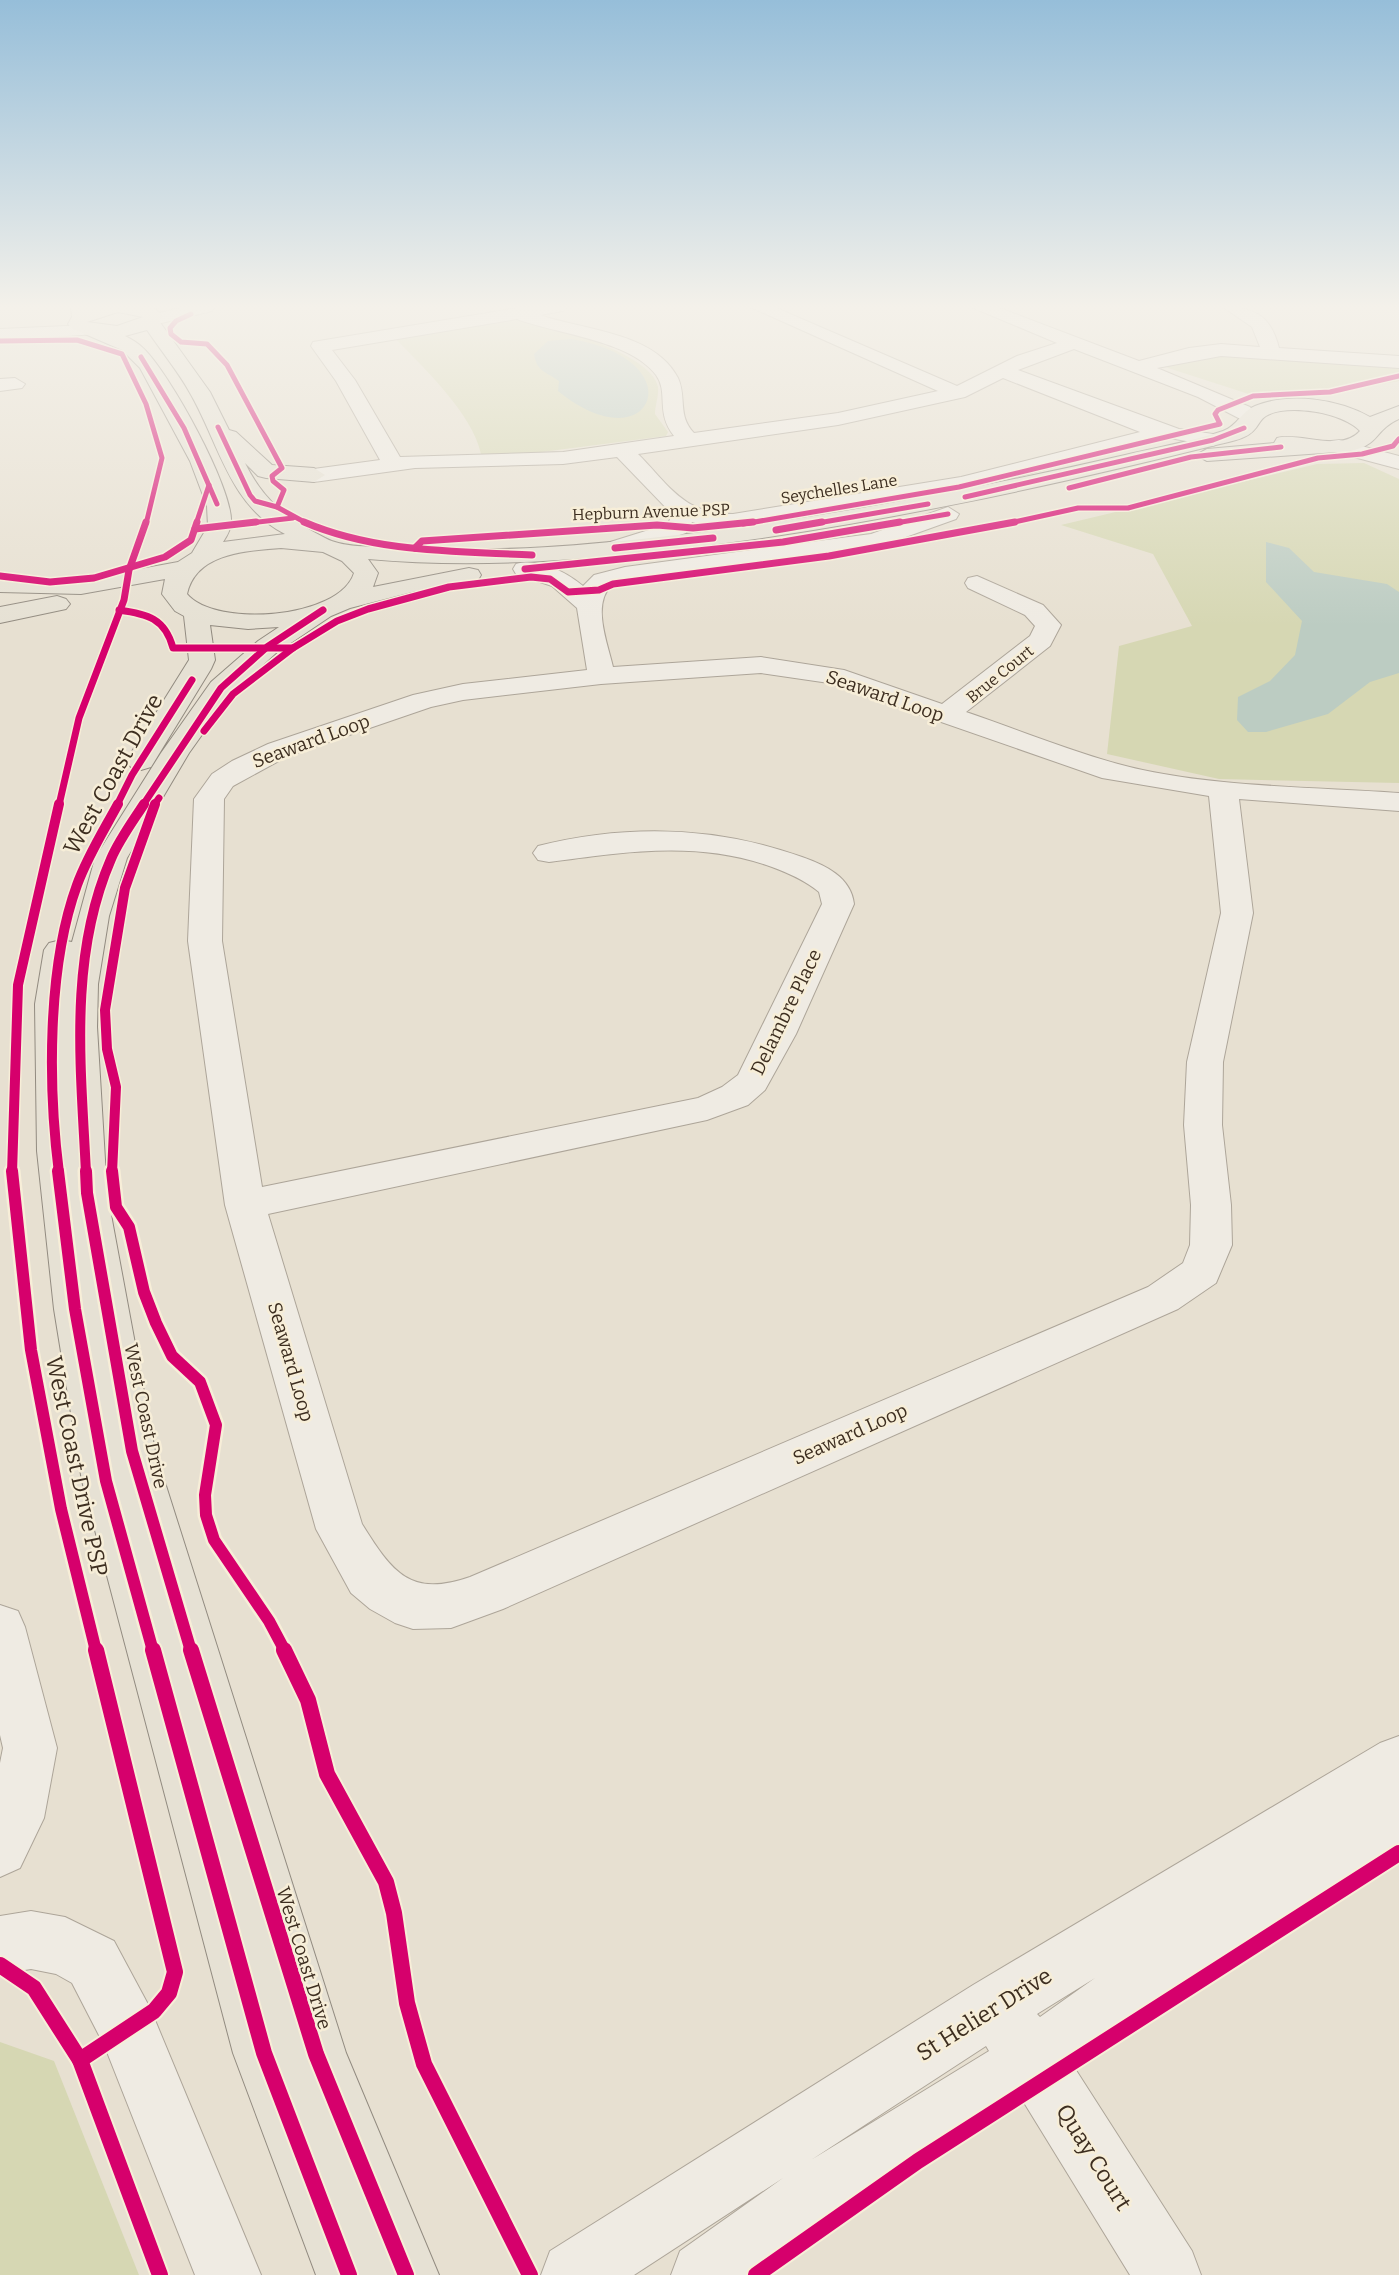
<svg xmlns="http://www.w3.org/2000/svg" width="1399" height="2275" font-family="Bitter,serif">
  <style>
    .green { fill: #d6d7b3 }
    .water { fill: #bcccc2 }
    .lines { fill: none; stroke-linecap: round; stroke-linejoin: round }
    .minor-casing { stroke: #ada599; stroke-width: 2 }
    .major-casing { stroke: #928b80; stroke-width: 2 }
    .minor { fill: #efebe3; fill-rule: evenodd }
    .major { fill: #e6e1d4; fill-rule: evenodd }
    .cycleway-far4-casing { stroke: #f7eed8; stroke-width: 8 }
    .cycleway-far3-casing { stroke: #f7eed8; stroke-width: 10 }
    .cycleway-far2-casing { stroke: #f7eed8; stroke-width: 13 }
    .cycleway-far1-casing { stroke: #f7eed8; stroke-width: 17 }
    .cycleway-casing { stroke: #f7eed8; stroke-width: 20 }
    .cycleway-far4 { stroke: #d6006c; stroke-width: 5 }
    .cycleway-far3 { stroke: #d6006c; stroke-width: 7 }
    .cycleway-far2 { stroke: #d6006c; stroke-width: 10 }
    .cycleway-far1 { stroke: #d6006c; stroke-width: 12 }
    .cycleway { stroke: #d6006c; stroke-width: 16 }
    .labels { text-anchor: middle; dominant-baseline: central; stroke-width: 5; stroke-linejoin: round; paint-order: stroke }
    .far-street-label { font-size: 16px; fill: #3d2e20; stroke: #f7eed8 }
    .street-label { font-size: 19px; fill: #3d2e20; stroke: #f7eed8 }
    .near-street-label { font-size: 23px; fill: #3d2e20; stroke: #f7eed8 }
  </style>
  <rect width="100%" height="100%" fill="#e7e0d1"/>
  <g class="green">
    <path d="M514 319C544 323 653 353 658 387 659 395 655 406 655 414L668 432 666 436 526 454H481C473 414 422 366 394 337Z"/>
    <polygon points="1248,354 1399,365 1399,381 1329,393 1261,398 1165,367 1200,357"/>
    <polygon points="1364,463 1399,479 1399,783 1219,779 1107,754 1119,646 1192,626 1153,554 1061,525 1317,464"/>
    <polygon points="0,2042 54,2061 139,2275 0,2275"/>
  </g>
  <g class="water">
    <path d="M571 339C698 360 651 467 558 391L559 381C545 371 537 372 534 354L548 341Z"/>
    <polygon points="1266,542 1289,548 1314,572 1387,584 1399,592 1399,673 1370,682 1328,714 1266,732 1248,732 1237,720 1238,697 1270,681 1295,655 1302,621 1266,582"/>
  </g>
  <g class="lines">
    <g class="minor-casing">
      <g id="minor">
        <polygon points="184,307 215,307 212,311 153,325 144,320 147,316"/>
        <path d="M524 307H566L563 311 540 315C582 330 655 332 678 378 687 398 677 415 694 433L838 413 938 391 750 307H774L957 386 1017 356 1057 343 971 307H997L1139 361 1189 348 1221 344 1260 347 1252 327 1223 307C1255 307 1271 316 1279 348L1399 356V368L1221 356 1157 368 1250 407 1260 418 1250 424 1198 397 1074 349 1018 370 1179 429 1213 434 1224 440 1213 446 1159 436 1148 442 962 491 733 528H713L692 522 686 533 615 555 607 553 603 548 607 543 668 524 672 514 617 457 563 464 415 468 314 482 306 480 303 475 306 470 380 460 336 381 311 346 313 342ZM517 319C556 334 630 340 656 375 669 393 655 412 674 436L563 452 400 457 355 380 332 350ZM1003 378 1140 432 961 477 733 514C683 514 670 486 638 454L838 425 965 397Z"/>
        <polygon points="89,325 95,326 98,330 95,334 0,341 0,329"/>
        <polygon points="15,378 25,384 22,388 0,391 0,379"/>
        <polygon points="1339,440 1399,456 1399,469 1331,451 1328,446 1331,441"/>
        <path d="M948 507 959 514 956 519 875 548 612 585C591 604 608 644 613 667L761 657 844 670 942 704 1030 636 1035 626 1025 615 968 588 965 583 968 578 977 576 1043 605 1061 625 1050 646 966 712C1016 729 1067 750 1118 764 1201 787 1312 787 1399 793V811L1239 799 1253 913 1223 1062 1222 1125 1231 1205 1232 1245 1216 1283 1178 1309 503 1609 451 1628 413 1629 395 1623 370 1609 351 1593 316 1529 225 1205 188 941 194 799 212 774 232 761 268 744 413 695 463 684 587 670 577 608 552 586 516 574 513 569 516 564C539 558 566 572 583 586L594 575 625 567 871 534ZM761 673 829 683 1102 778 1209 796 1221 913 1187 1062 1184 1125 1191 1205 1190 1245 1183 1263 1148 1287 470 1577C410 1598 392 1572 362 1524L268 1214 707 1120 748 1105 765 1090 796 1034 854 904C851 877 825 865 802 857 716 826 626 824 538 846L533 853 538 860 549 862C625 852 698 840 772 867 788 873 805 880 819 892L822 904 738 1075 722 1087 698 1098 262 1187 222 941 224 799 233 786 288 756 431 707 463 700 601 684Z"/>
        <polygon points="0,1605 18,1611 25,1627 57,1748 44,1818 20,1868 0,1877 0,1763 3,1748 0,1735"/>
        <path d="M1399 1736V1847L1230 1954 1074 2067 1192 2251 1201 2275H1130L1023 2101 839 2217 760 2275H671L680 2251 783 2178 634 2275H541L550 2251 973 1985 1380 1743ZM1095 1978 1040 2017 1037 2014ZM986 2046 989 2051 811 2160Z"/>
        <polygon points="31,1911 65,1917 114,1941 150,2008 261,2275 195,2275 105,2047 72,1983 56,1974 31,1969 0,1974 0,1916"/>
      </g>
    </g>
    <g class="major-casing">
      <g id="major">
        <path d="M71 307H153L163 316 159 321 210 392 229 430 236 432 272 465 314 468 325 475 314 482 266 478 258 476 245 463C265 503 287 518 325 538 345 549 379 546 402 547 497 554 591 545 686 534 834 516 980 488 1125 455 1157 447 1191 442 1223 431 1237 426 1242 411 1255 406 1289 392 1338 399 1370 417L1399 406V419C1374 430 1381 444 1351 451L1207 461 1196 455 1207 449 1274 443 1277 438C1301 432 1340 453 1360 431 1344 413 1287 403 1266 416 1261 419 1259 424 1255 429 1247 439 1232 441 1220 444 1047 487 873 525 695 547 585 560 479 569 368 559L378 573 373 587 469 568 478 570 481 575 478 580 469 582 412 592 350 608 331 616 276 653 231 694 189 753 127 858 109 916 98 984 97 1027 107 1193 155 1451 346 2053 439 2275H316L233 2053 82 1481 54 1309 37 1151 35 1004 44 950 49 943 61 940 72 942 95 858 161 753 211 682 258 641 279 627 248 629 210 625 215 660 211 669 151 767 141 770 131 767 126 761 189 660 184 616 175 611 162 594 165 579 81 594 0 592V578L81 580 178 562 192 553 208 526 207 506 190 461 140 368 122 350 71 328 68 324 72 317ZM118 312 143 317 117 326 87 322ZM147 330C161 351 178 371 190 393 219 443 229 505 285 534L223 542C227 536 231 529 231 522 233 488 169 372 143 348 138 343 131 339 125 336ZM281 548 323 552 342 561 354 573C340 619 215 628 187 594 196 553 245 551 281 548Z"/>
        <polygon points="57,596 66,599 70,604 66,609 0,623 0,607"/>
      </g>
    </g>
    <use href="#minor" class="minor"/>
    <use href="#major" class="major"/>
    <g class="cycleway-far4-casing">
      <g id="cycleway-far4">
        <polyline points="191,314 176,321 170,328 171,334 181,342 207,344 227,365 282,468 272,476 273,481 284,490 277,507 308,524"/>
        <polyline points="0,341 77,340 122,354 146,404 162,458 146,524"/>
        <polyline points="141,357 184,428 217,504"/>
        <polyline points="218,427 250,495 255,501 277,507"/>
        <polyline points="1069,488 1191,457 1281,447"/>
        <polyline points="965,497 1213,440 1244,428"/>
        <polyline points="196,524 209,485"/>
        <polyline points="241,524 293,518"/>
        <polyline points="743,524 959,487 1220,424 1215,414 1218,410 1253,396 1330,392 1399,376"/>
        <polyline points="812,524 928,504"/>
        <polyline points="890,524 948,514"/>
        <polyline points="1005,524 1078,508 1128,508 1318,458 1362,454 1393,446 1399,439"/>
      </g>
    </g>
    <g class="cycleway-far3-casing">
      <g id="cycleway-far3">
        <path d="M304 522C376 553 455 551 532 555"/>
        <polyline points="195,529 256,522"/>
        <polyline points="776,530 822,522"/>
        <polyline points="415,548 422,541 657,525 693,528 753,522"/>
        <polyline points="615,548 713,538"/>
        <polyline points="525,569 783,542 900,522"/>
        <polyline points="0,576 50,582 94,578 165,557 191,540 197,522"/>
        <path d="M119 610C147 614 165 618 173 648H293L337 621 368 609 449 587 531 577 550 579 568 592 599 590 613 584 829 556 1015 522"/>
        <polyline points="204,731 233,694 293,648"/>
        <polyline points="59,805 79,718 124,600 129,570 146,522"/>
        <polyline points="117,805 132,775 192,680"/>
        <polyline points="143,805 221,688 267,647 323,610"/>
        <polyline points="154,805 159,798"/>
      </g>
    </g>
    <g class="cycleway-far2-casing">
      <g id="cycleway-far2">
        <polyline points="12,1173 18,985 59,804"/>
        <path d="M59 1173C48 1087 47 967 77 885 87 857 104 830 118 804"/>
        <path d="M86 1173C81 1068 68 958 111 859 119 840 133 821 144 804"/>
        <polyline points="112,1173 116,1087 107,1049 105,1010 125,888 155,804"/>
      </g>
    </g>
    <g class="cycleway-far1-casing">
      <g id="cycleway-far1">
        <polyline points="12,1171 31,1350 61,1509 96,1651"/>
        <polyline points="58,1171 75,1309 106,1481 153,1651"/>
        <polyline points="86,1171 87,1193 132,1451 191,1651"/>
        <polyline points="112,1171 116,1207 129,1227 144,1292 156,1323 172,1356 200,1382 216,1425 205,1495 206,1515 214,1540 269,1621 285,1651"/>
      </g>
    </g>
    <g class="cycleway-casing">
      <g id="cycleway">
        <polyline points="96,1650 175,1972 169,1993 154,2011 80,2060 160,2275"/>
        <polyline points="153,1650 264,2053 349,2275"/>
        <polyline points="191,1650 316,2054 406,2275"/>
        <polyline points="284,1650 308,1700 327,1774 386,1882 394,1913 407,2003 424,2064 530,2275"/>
        <polyline points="0,1965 34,1988 80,2060"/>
        <polyline points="756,2275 918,2161 1399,1853"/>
      </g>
    </g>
    <use href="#cycleway-far4" class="cycleway-far4"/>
    <use href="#cycleway-far3" class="cycleway-far3"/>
    <use href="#cycleway-far2" class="cycleway-far2"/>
    <use href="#cycleway-far1" class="cycleway-far1"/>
    <use href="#cycleway" class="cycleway"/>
  </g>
  <linearGradient id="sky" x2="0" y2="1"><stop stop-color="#96bed9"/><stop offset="0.49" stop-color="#f4f1ea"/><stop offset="1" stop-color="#f4f1ea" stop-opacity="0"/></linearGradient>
  <rect width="1399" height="626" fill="url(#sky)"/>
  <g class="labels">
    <g class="far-street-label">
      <text transform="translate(839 489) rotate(-9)">Seychelles Lane</text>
      <text transform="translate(651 512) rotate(-2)">Hepburn Avenue PSP</text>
      <text transform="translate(1000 674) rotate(-39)">Brue Court</text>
    </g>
    <g class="street-label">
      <text transform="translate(885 696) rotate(19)">Seaward Loop</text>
      <text transform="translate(311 741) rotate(-20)">Seaward Loop</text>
      <text transform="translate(786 1012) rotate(-64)">Delambre Place</text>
      <text transform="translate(291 1362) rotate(74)">Seaward Loop</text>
      <text transform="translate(146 1416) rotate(78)">West Coast Drive</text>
      <text transform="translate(850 1434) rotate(-24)">Seaward Loop</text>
      <text transform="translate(304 1958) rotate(73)">West Coast Drive</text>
    </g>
    <g class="near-street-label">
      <text transform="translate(113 774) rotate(-61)">West Coast Drive</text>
      <text transform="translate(77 1466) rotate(78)">West Coast Drive PSP</text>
      <text transform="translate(984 2014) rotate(-32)">St Helier Drive</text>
      <text transform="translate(1094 2157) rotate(58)">Quay Court</text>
    </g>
  </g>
</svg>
